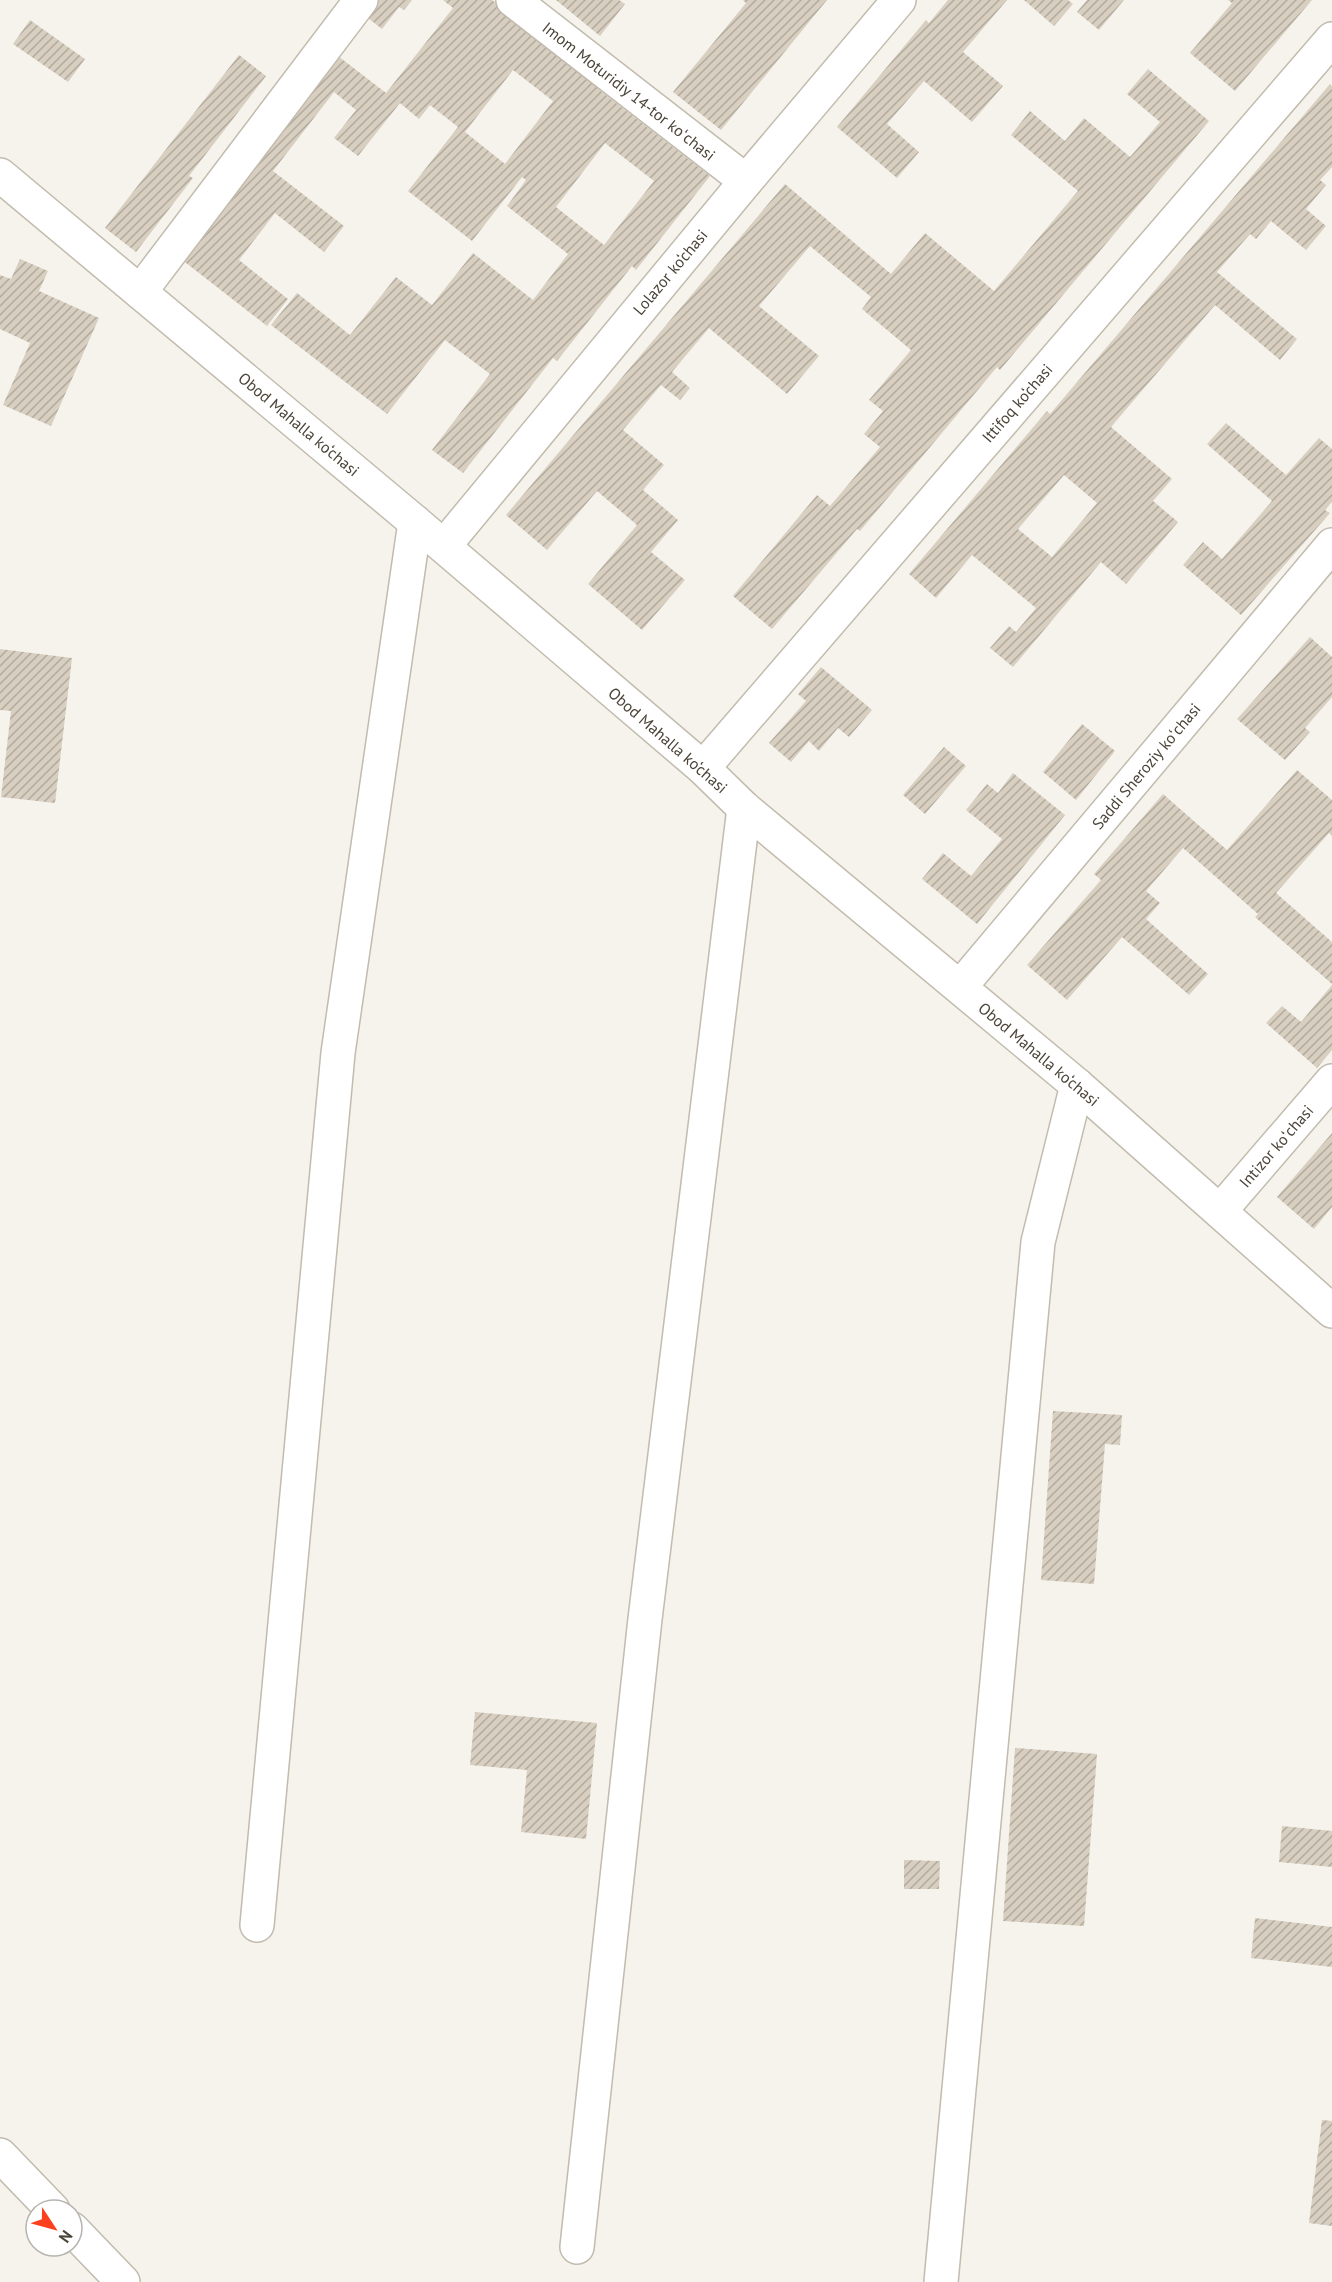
<svg xmlns="http://www.w3.org/2000/svg" width="1332" height="2282" font-family="'PT Sans',sans-serif">
  <style>
    .building { fill: url(#building-hatch); fill-rule: evenodd }
    .lines { fill: none; stroke-linecap: round; stroke-linejoin: round }
    .minor-casing { stroke: #c2bbae; stroke-width: 36 }
    .minor { stroke: #fff; stroke-width: 33 }
    .labels { text-anchor: middle; dominant-baseline: central; stroke-width: 4.5; stroke-linejoin: round; paint-order: stroke }
    .street-label { font-size: 16px; fill: #4b4439; stroke: #fff }
  </style>
  <defs>
    <pattern id="building-hatch" width="6" height="6" patternUnits="userSpaceOnUse" patternTransform="scale(1.5)"><rect width="6" height="6" fill="#d8cfc1"/><path d="M-1 1l2-2M0 6l6-6M5 7l2-2" fill="none" stroke="#b1aa9e"/></pattern>
  </defs>
  <rect width="100%" height="100%" fill="#f6f3ec"/>
  <g class="building">
    <polygon points="376,0 412,0 404,10 399,7 382,29 364,15"/>
    <path d="M443 0H492L601 85 598 89 710 176 636 270 632 266 557 361 553 358 463 473 432 450 490 374 445 340 387 414 271 325 297 293 350 335 396 277 432 305 473 253 533 300 568 254 507 206 526 180 522 177 472 241 408 191 458 127 430 105 419 119 400 103 358 156 334 138 356 110 334 92 273 171 344 226 324 252 275 213 239 260 288 299 267 326 172 252 329 49 386 93 453 8ZM513 70 553 101 505 164 465 132ZM605 143 654 181 604 245 556 207Z"/>
    <polygon points="556,0 619,0 625,4 600,36"/>
    <polygon points="743,0 827,0 721,130 673,92 746,3"/>
    <polygon points="948,0 1007,0 963,52 1003,86 972,122 924,81 887,124 919,152 897,178 837,127 926,20 929,23"/>
    <polygon points="1024,0 1068,0 1073,4 1054,26"/>
    <polygon points="1087,0 1124,0 1099,30 1077,12"/>
    <polygon points="1228,0 1312,0 1235,91 1190,53 1232,3"/>
    <polygon points="30,20 85,59 68,82 13,44"/>
    <polygon points="239,55 266,76 189,176 193,178 136,252 105,228"/>
    <polygon points="1148,69 1209,121 1000,370 997,367 860,531 857,529 772,629 733,596 817,495 830,506 880,447 864,434 883,411 869,400 911,350 862,309 871,297 810,246 759,306 819,356 787,394 709,328 672,372 690,388 680,400 661,385 623,430 664,465 643,490 678,520 651,552 685,580 642,630 588,584 637,525 597,491 547,550 506,515 785,184 891,274 925,233 994,291 1078,191 1011,135 1030,111 1065,141 1084,118 1130,157 1160,122 1127,94"/>
    <path d="M1330 84 1332 86V167L1320 180 1326 185 1306 209 1326 226 1306 250 1271 221 1256 239 1250 234 1217 272 1297 339 1280 360 1215 305 1111 427 1172 479 1153 501 1178 522 1126 584 1101 562 1013 667 990 648 1009 626 1016 632 1036 608 972 555 936 598 909 574 1047 411 1050 414ZM1064 475 1097 503 1052 557 1018 529Z"/>
    <polygon points="20,259 48,271 39,291 99,318 51,426 3,405 30,343 0,329 0,275 11,279"/>
    <polygon points="1226,423 1286,475 1319,438 1332,449 1332,502 1325,510 1330,513 1241,615 1183,565 1203,542 1222,559 1272,501 1207,444"/>
    <polygon points="1310,637 1332,657 1332,697 1305,728 1310,732 1285,760 1237,719"/>
    <polygon points="0,649 72,658 55,803 1,797 11,711 0,710"/>
    <polygon points="821,667 872,710 849,737 838,728 819,751 809,741 791,762 769,743 806,701 798,694"/>
    <polygon points="1082,724 1115,751 1076,800 1043,772"/>
    <polygon points="944,747 966,766 925,814 903,795"/>
    <polygon points="1297,770 1332,800 1332,836 1329,833 1276,893 1332,942 1332,984 1255,917 1258,914 1183,848 1146,891 1160,903 1146,919 1208,974 1189,995 1122,937 1067,1000 1027,965 1101,880 1094,874 1163,794 1227,850"/>
    <polygon points="1013,773 1065,815 977,924 922,879 943,853 971,876 1002,839 966,810 987,784 998,793"/>
    <polygon points="1332,985 1332,1050 1317,1068 1266,1023 1282,1006 1301,1022"/>
    <polygon points="1332,1133 1332,1207 1314,1229 1277,1197"/>
    <polygon points="1053,1411 1122,1415 1120,1445 1105,1444 1094,1584 1041,1580"/>
    <polygon points="475,1712 597,1723 586,1839 521,1832 527,1770 470,1765"/>
    <polygon points="1015,1748 1097,1754 1084,1926 1003,1921"/>
    <polygon points="1282,1826 1332,1831 1332,1867 1279,1862"/>
    <polygon points="904,1860 940,1861 939,1889 904,1889"/>
    <polygon points="1255,1918 1332,1927 1332,1967 1251,1958"/>
    <polygon points="1322,2120 1332,2121 1332,2226 1309,2223"/>
  </g>
  <g class="lines">
    <g class="minor-casing">
      <g id="minor">
        <polyline points="513,0 746,181"/>
        <polyline points="0,175 415,522 703,768 744,808 1077,1085 1332,1311"/>
        <polyline points="140,292 361,0"/>
        <polyline points="444,546 746,181 899,0"/>
        <polyline points="703,768 1332,39"/>
        <polyline points="960,987 1332,545"/>
        <polyline points="1220,1211 1332,1081"/>
        <polyline points="257,1925 338,1053 415,522"/>
        <polyline points="0,2155 53,2210"/>
        <polyline points="72,2229 123,2282"/>
        <polyline points="577,2247 645,1619 744,808"/>
        <polyline points="941,2282 1038,1242 1077,1085"/>
      </g>
    </g>
    <use href="#minor" class="minor"/>
  </g>
  <g class="labels">
    <g class="street-label">
      <text transform="translate(629 91) rotate(38)">Imom Moturidiy 14-tor koʻchasi</text>
      <text transform="translate(670 272) rotate(-50)">Lolazor ko‘chasi</text>
      <text transform="translate(1017 403) rotate(-49)">Ittifoq ko‘chasi</text>
      <text transform="translate(299 424) rotate(40)">Obod Mahalla ko‘chasi</text>
      <text transform="translate(668 740) rotate(41)">Obod Mahalla ko‘chasi</text>
      <text transform="translate(1146 766) rotate(-50)">Saddi Sheroziy koʻchasi</text>
      <text transform="translate(1039 1054) rotate(40)">Obod Mahalla ko‘chasi</text>
      <text transform="translate(1276 1146) rotate(-49)">Intizor koʻchasi</text>
    </g>
  </g>
  <g transform="translate(54 2228) rotate(126)"><circle r="28" fill="#ffffff" stroke="#b7b4b0" stroke-width="1.5"/>
  <path d="M0-4.5L10 22L0 15L-10 22Z" fill="#fc3f1d"/>
  <text y="-9" font-size="16" font-weight="bold" text-anchor="middle" fill="#4b4439">N</text>
  </g>
</svg>
